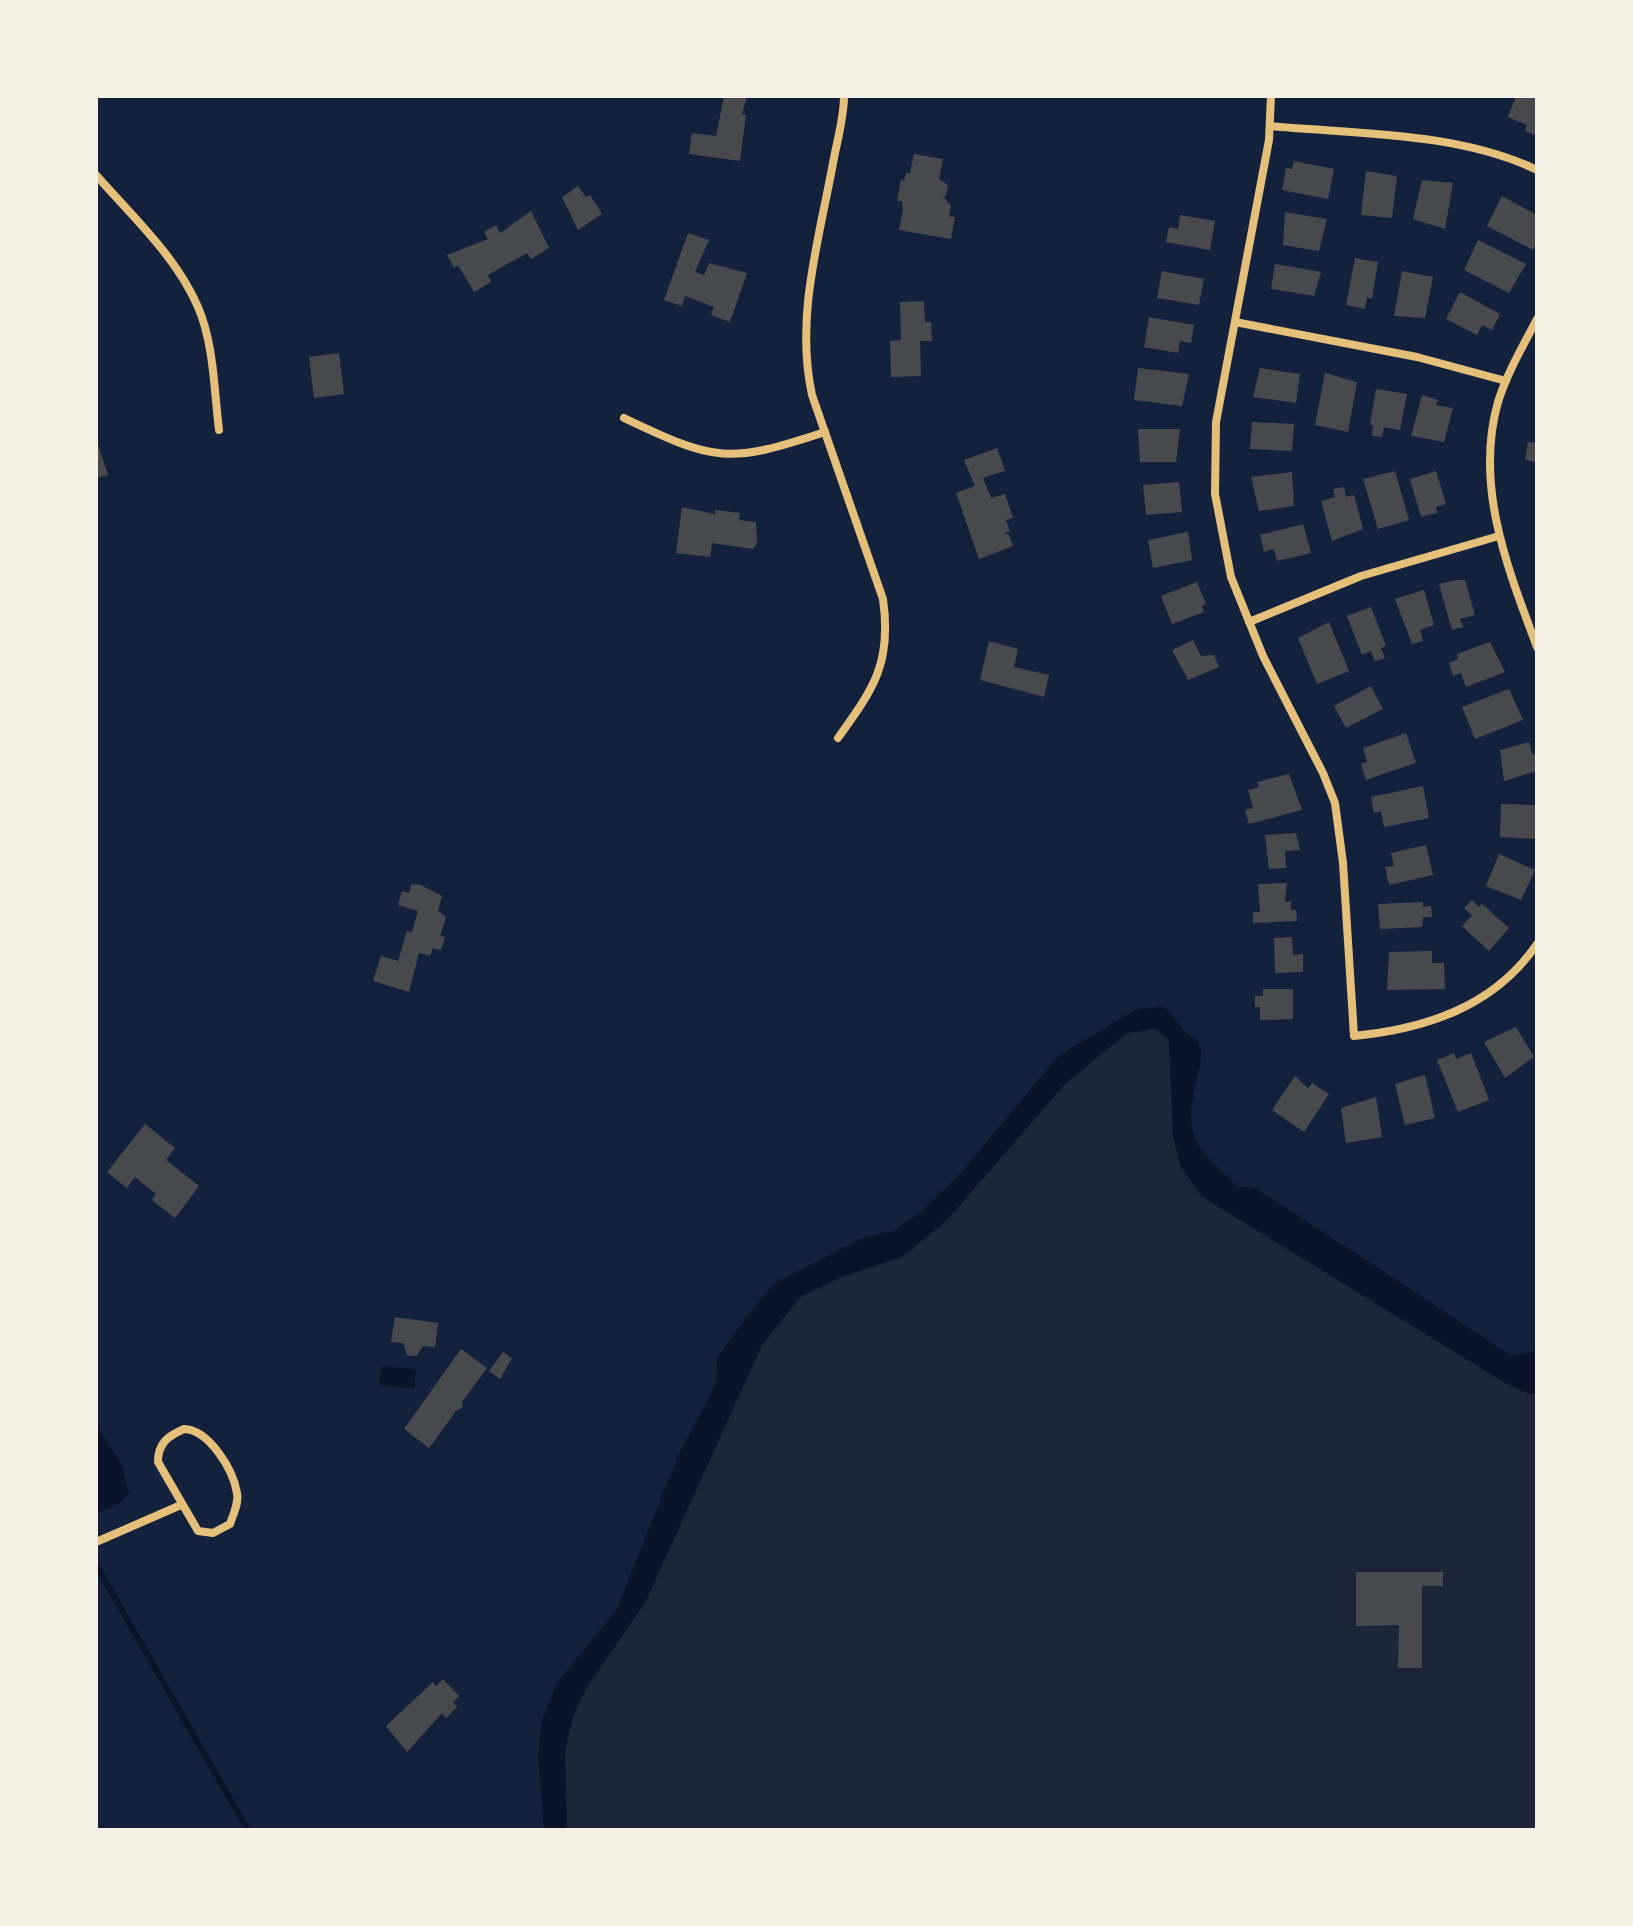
<svg xmlns="http://www.w3.org/2000/svg" width="1633" height="1926" font-family="Bitter,serif">
  <style>
    .green { fill: #1d2539 }
    .water { fill: #0b132b }
    .lines { fill: none; stroke-linecap: round; stroke-linejoin: round }
    .stream { stroke: #0b132b; stroke-width: 6 }
    .building { fill: #48494c }
    .minor { stroke: #e5c07b; stroke-width: 8 }
  </style>
  <rect width="100%" height="100%" fill="#14213d"/>
  <polygon class="green" points="1155,1029 1169,1040 1173,1136 1201,1196 1507,1384 1529,1394 1537,1393 1537,1830 1340,1830 1327,1827 1323,1830 567,1830 565,1751 573,1716 587,1687 645,1603 762,1345 800,1297 947,1220 1065,1084 1127,1033"/>
  <g class="water">
    <path d="M1163 1006C1173 1014 1176 1021 1183 1030 1187 1035 1195 1036 1198 1041 1210 1062 1180 1106 1196 1140 1205 1158 1224 1173 1238 1187L1251 1186 1276 1201 1509 1354H1526L1537 1349V1393L1529 1394 1507 1384 1201 1196 1180 1165 1173 1136 1169 1040 1155 1029 1127 1033 1065 1084 947 1220 904 1256 841 1277 800 1297 762 1345 645 1603 587 1687 573 1716 565 1751 567 1830H544L538 1757 542 1720 557 1683 617 1609 677 1458 716 1383 717 1358 743 1321 775 1283 862 1238 893 1231 923 1210 959 1175 1058 1056 1135 1010Z"/>
    <polygon points="381,1366 416,1369 414,1388 379,1385"/>
    <polygon points="96,1424 122,1465 129,1493 119,1504 96,1513"/>
  </g>
  <g class="lines">
    <polyline class="stream" points="96,1565 248,1830"/>
  </g>
  <g class="building">
    <polygon points="724,96 747,96 742,114 746,115 740,161 689,154 692,133 716,136"/>
    <polygon points="1516,96 1537,96 1537,136 1525,131 1527,125 1508,117"/>
    <polygon points="914,154 943,159 939,179 948,185 946,196 943,196 951,206 949,216 955,217 951,239 899,230 903,209 902,201 897,201 901,180 904,181 906,173 910,173"/>
    <polygon points="1294,161 1334,169 1328,199 1282,190 1286,168 1292,169"/>
    <polygon points="1366,171 1397,176 1392,218 1361,215"/>
    <polygon points="1422,180 1453,183 1445,229 1413,219"/>
    <polygon points="578,186 586,197 590,195 602,214 578,230 562,197"/>
    <polygon points="1502,196 1537,215 1537,241 1533,250 1487,226"/>
    <polygon points="531,211 549,248 531,259 527,253 488,275 491,282 474,292 458,265 454,268 447,255 488,239 484,232 496,225 500,233"/>
    <polygon points="1285,212 1327,219 1319,251 1283,245"/>
    <polygon points="1180,215 1215,221 1210,250 1166,242 1169,227 1178,229"/>
    <polygon points="688,233 709,240 695,272 704,275 709,263 747,273 730,322 711,315 714,307 685,296 682,306 664,300"/>
    <polygon points="1478,240 1526,264 1509,293 1464,270"/>
    <polygon points="1355,258 1378,262 1372,299 1367,297 1365,309 1346,305"/>
    <polygon points="1275,264 1321,272 1314,296 1271,289"/>
    <polygon points="1162,271 1204,279 1199,305 1157,298"/>
    <polygon points="1402,271 1433,277 1425,318 1394,316"/>
    <polygon points="1460,292 1500,314 1492,330 1482,325 1477,335 1446,319"/>
    <polygon points="924,301 925,322 931,322 932,341 920,341 921,376 891,377 890,341 901,340 900,302"/>
    <polygon points="1149,317 1194,325 1191,343 1180,341 1178,353 1144,347"/>
    <polygon points="339,353 344,394 314,398 309,357"/>
    <polygon points="1138,368 1189,374 1182,406 1134,400"/>
    <polygon points="1260,368 1300,374 1296,403 1253,397"/>
    <polygon points="1325,373 1357,382 1348,432 1315,425"/>
    <polygon points="1376,389 1407,394 1400,430 1384,427 1382,437 1372,436 1373,425 1370,425"/>
    <polygon points="1422,395 1438,400 1436,405 1453,408 1444,442 1411,436"/>
    <polygon points="1252,422 1294,424 1292,451 1250,449"/>
    <polygon points="1138,429 1180,429 1176,462 1140,462"/>
    <polygon points="96,438 108,475 96,478"/>
    <polygon points="1528,442 1537,443 1537,462 1525,460"/>
    <polygon points="997,448 1005,471 983,478 991,498 1005,494 1013,518 1006,520 1010,531 1004,533 1009,535 1013,546 979,559 956,493 975,486 964,460"/>
    <polygon points="1395,471 1409,520 1378,529 1363,479"/>
    <polygon points="1436,471 1446,504 1436,507 1437,513 1421,517 1410,479"/>
    <polygon points="1292,472 1294,506 1259,511 1251,477"/>
    <polygon points="1179,482 1182,512 1146,515 1143,485"/>
    <polygon points="1344,487 1346,497 1354,495 1363,529 1332,541 1321,501 1335,497 1333,489"/>
    <polygon points="682,507 715,514 715,510 740,513 739,520 756,522 757,543 753,549 712,543 710,557 676,553"/>
    <polygon points="1303,524 1311,553 1277,561 1274,549 1264,552 1260,535"/>
    <polygon points="1188,532 1192,560 1153,568 1148,540"/>
    <polygon points="1456,580 1465,580 1475,615 1460,619 1463,627 1452,630 1439,584"/>
    <polygon points="1197,582 1206,604 1202,606 1204,612 1172,624 1161,596"/>
    <polygon points="1424,590 1434,625 1420,630 1423,641 1412,644 1395,599"/>
    <polygon points="1371,607 1386,646 1381,648 1385,658 1375,661 1371,651 1362,655 1347,616"/>
    <polygon points="1329,622 1349,671 1317,684 1298,638"/>
    <polygon points="1193,640 1201,656 1214,655 1219,667 1188,680 1172,650"/>
    <polygon points="989,641 1018,649 1014,667 1049,675 1044,697 980,680"/>
    <polygon points="1490,642 1505,672 1466,687 1461,673 1453,676 1449,663 1458,659 1457,654"/>
    <polygon points="1371,686 1383,709 1346,728 1334,706"/>
    <polygon points="1509,689 1523,720 1475,739 1462,707"/>
    <polygon points="1406,733 1416,763 1366,780 1361,764 1367,762 1363,748"/>
    <polygon points="1529,742 1532,754 1537,755 1537,771 1504,781 1500,750"/>
    <polygon points="1289,774 1302,810 1249,824 1245,810 1253,808 1248,790 1259,787 1257,782"/>
    <polygon points="1423,786 1429,818 1384,827 1381,811 1374,813 1371,797"/>
    <polygon points="1501,804 1537,805 1537,839 1500,837"/>
    <polygon points="1296,833 1300,850 1285,851 1286,868 1269,869 1265,835"/>
    <polygon points="1426,845 1433,875 1389,885 1385,867 1394,866 1391,853"/>
    <polygon points="1499,854 1535,870 1521,900 1486,886"/>
    <polygon points="1287,883 1285,902 1291,901 1291,910 1296,910 1297,921 1253,923 1253,912 1260,912 1258,884"/>
    <polygon points="419,884 442,896 438,911 446,917 440,936 445,937 441,950 433,948 430,956 419,953 409,992 373,981 381,956 398,961 407,931 412,932 418,911 398,905 402,891 409,893 411,885"/>
    <polygon points="1472,900 1479,907 1482,904 1509,928 1489,951 1462,926 1472,915 1464,908"/>
    <polygon points="1423,902 1423,907 1431,906 1432,917 1423,917 1422,927 1380,929 1378,904"/>
    <polygon points="1292,937 1293,955 1303,954 1303,972 1275,973 1274,938"/>
    <polygon points="1432,951 1432,963 1444,963 1445,989 1387,990 1389,952"/>
    <polygon points="1263,989 1293,989 1293,1019 1260,1020 1260,1007 1255,1007 1255,996 1263,996"/>
    <polygon points="1516,1027 1534,1057 1505,1078 1484,1042"/>
    <polygon points="1454,1053 1456,1059 1471,1053 1489,1100 1458,1112 1437,1060"/>
    <polygon points="1425,1075 1435,1118 1405,1125 1395,1084"/>
    <polygon points="1295,1076 1308,1088 1312,1083 1329,1094 1304,1132 1272,1110"/>
    <polygon points="1376,1097 1382,1137 1346,1143 1341,1108"/>
    <polygon points="145,1124 175,1148 166,1160 199,1186 175,1218 152,1200 156,1194 135,1177 127,1188 107,1172"/>
    <polygon points="395,1317 438,1323 435,1347 423,1346 416,1356 407,1355 403,1343 391,1342"/>
    <polygon points="461,1349 487,1368 462,1402 463,1407 456,1411 429,1448 404,1429"/>
    <polygon points="503,1352 512,1358 500,1379 489,1371"/>
    <polygon points="1356,1572 1443,1572 1443,1586 1422,1586 1422,1668 1398,1668 1399,1625 1356,1626"/>
    <polygon points="443,1679 459,1696 453,1702 457,1707 446,1718 442,1713 407,1752 386,1726 433,1682 436,1686"/>
  </g>
  <g class="lines">
    <g class="minor">
      <path d="M1271 96 1269 140 1216 422 1215 494 1231 577 1263 656 1323 773 1335 803 1343 863 1354 1036C1425 1029 1494 1007 1537 944"/>
      <path d="M1270 126C1356 134 1459 132 1537 170"/>
      <path d="M96 175C132 216 176 256 198 307 214 344 214 390 219 430"/>
      <path d="M1537 319C1523 346 1507 373 1498 402 1474 486 1508 569 1537 647"/>
      <polyline points="1235,322 1417,357 1506,381"/>
      <path d="M624 418C716 462 728 464 825 432"/>
      <polyline points="1249,622 1361,576 1499,536"/>
      <path d="M838 738C874 688 892 663 883 599L812 395C795 317 819 240 833 163 837 141 844 118 844 96"/>
      <path d="M184 1429C209 1430 233 1469 237 1493 239 1504 233 1514 230 1524L213 1533 198 1531 158 1462C158 1443 168 1436 184 1429Z"/>
      <polyline points="96,1542 181,1505"/>
    </g>
  </g>
  <rect width="1633" height="1926" fill="none" stroke="#f6f1e7" stroke-width="196"/>
</svg>
